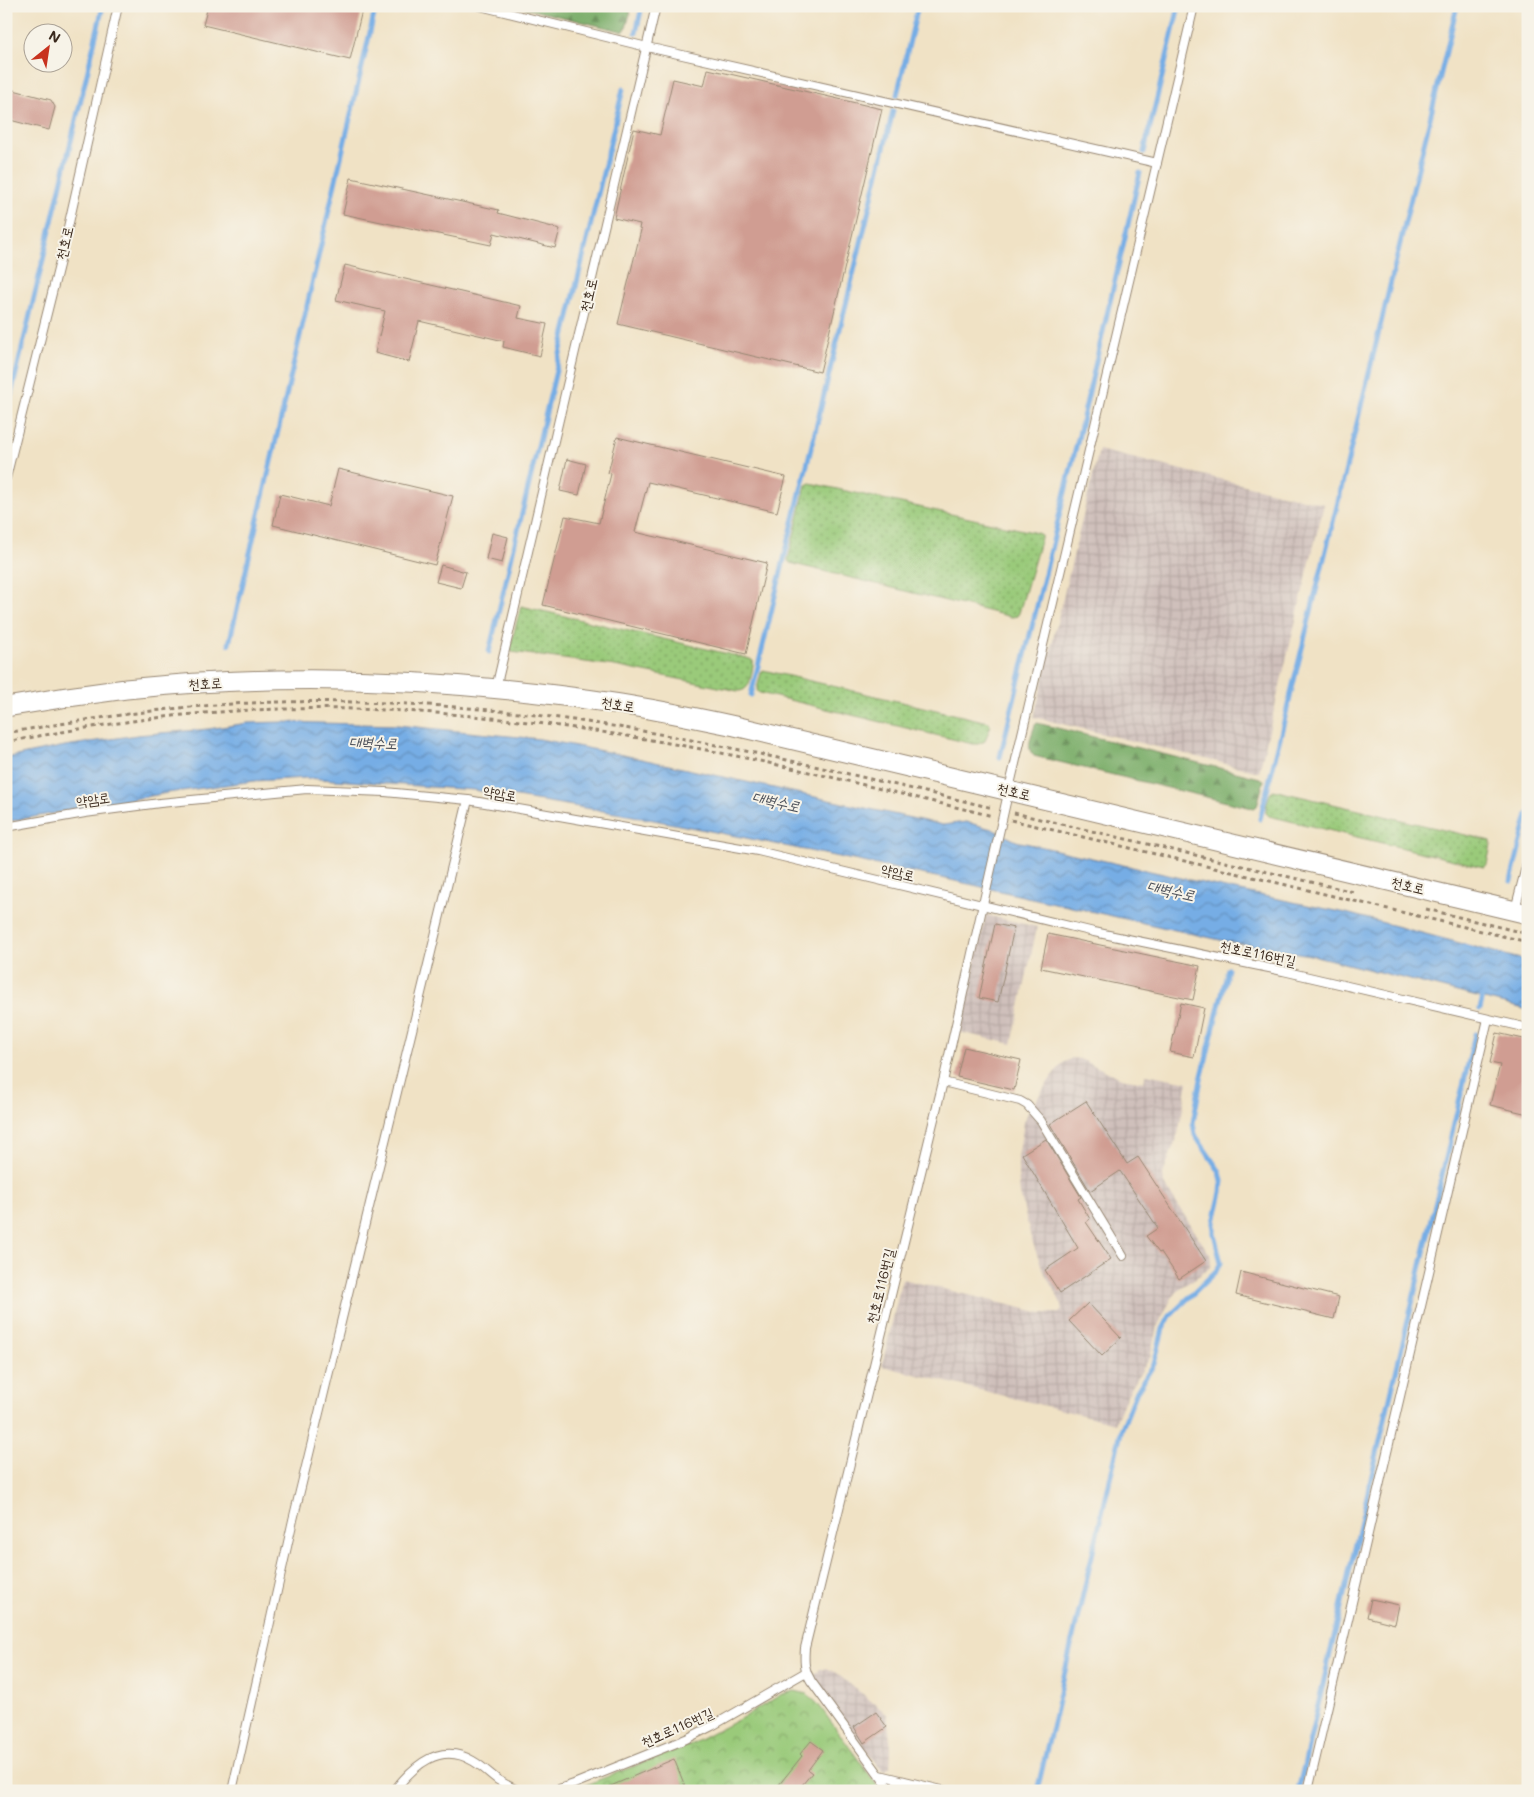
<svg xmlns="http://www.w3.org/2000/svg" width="1534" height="1797" font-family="Mali,'Poor Story',sans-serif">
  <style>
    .industrial { fill: url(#industrial-grid) }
    .forest { fill: url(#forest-firs); stroke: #5b6c44 }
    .park { fill: url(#park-crowns); stroke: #6a7a4c }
    .garden { fill: url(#garden-dots); stroke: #6a7a4c }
    .water { fill: url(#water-waves); stroke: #586c82 }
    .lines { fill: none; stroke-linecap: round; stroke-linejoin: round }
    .stream { stroke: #76ade5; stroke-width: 5 }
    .building { fill: #d09d92 }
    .service-casing { stroke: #968672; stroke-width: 10 }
    .tertiary-casing { stroke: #968672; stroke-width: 21 }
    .path { stroke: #968672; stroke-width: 3; stroke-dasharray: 4 4; stroke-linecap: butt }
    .service { stroke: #fff; stroke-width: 8 }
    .tertiary { stroke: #fff; stroke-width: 19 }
    .labels { text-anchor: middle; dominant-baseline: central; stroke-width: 4; stroke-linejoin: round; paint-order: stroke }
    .street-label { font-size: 14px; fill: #3b2a1e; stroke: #f7f3e8 }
    .water-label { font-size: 15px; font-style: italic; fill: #4d515a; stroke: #f7f3e8 }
  </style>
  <defs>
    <pattern id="industrial-grid" width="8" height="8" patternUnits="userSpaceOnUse" patternTransform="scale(1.25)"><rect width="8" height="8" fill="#cfc0bb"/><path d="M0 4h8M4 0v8" fill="none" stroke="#b3a5a0"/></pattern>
    <pattern id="forest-firs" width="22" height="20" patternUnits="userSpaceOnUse" patternTransform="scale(1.25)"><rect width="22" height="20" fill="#7bae6a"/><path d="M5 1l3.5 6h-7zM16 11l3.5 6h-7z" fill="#668e57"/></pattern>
    <pattern id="park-crowns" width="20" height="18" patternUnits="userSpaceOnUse" patternTransform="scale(1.25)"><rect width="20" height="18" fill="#9aca7a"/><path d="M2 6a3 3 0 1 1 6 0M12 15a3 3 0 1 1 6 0" fill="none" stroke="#7fa463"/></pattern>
    <pattern id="garden-dots" width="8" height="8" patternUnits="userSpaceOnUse" patternTransform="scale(1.25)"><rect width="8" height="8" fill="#9aca7a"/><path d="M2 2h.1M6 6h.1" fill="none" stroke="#7fa463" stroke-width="1.8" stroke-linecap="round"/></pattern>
    <pattern id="water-waves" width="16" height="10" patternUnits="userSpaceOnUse" patternTransform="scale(1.25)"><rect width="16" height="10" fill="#76ade5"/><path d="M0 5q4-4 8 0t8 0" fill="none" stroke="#628db9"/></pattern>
  </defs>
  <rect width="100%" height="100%" fill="#f7f3e8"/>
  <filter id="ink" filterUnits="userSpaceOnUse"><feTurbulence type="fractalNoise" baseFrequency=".02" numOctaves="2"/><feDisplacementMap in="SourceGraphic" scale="10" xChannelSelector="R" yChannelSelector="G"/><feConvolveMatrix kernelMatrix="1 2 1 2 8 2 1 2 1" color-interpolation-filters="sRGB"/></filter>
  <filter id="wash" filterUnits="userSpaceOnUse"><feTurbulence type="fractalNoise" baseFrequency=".0096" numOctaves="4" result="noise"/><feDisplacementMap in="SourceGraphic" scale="20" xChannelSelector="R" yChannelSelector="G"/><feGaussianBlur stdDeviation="1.12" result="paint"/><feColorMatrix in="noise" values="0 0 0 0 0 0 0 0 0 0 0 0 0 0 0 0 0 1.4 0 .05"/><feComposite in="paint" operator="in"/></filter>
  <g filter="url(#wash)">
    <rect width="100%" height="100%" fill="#f0e2c5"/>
    <g class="industrial">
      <polygon points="1099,450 1324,504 1259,772 1034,717"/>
      <polygon points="986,915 1037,927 1012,1044 959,1032"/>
      <polygon points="1072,1058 1080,1059 1121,1078 1144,1082 1146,1074 1188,1082 1178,1134 1163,1174 1164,1184 1210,1255 1211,1261 1210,1267 1206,1271 1182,1287 1172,1298 1157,1327 1150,1357 1126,1397 1115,1423 882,1366 902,1279 1042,1313 1059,1313 1062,1310 1062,1305 1043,1270 1031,1238 1020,1193 1018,1175 1018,1157 1025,1117 1053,1075 1063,1063"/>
      <polygon points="827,1668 836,1673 887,1714 891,1748 890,1767 886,1770 883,1770 878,1766 815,1680 815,1675 820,1670"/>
    </g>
    <g class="forest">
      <polygon points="516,6 632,6 626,28 624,31 621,31"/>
      <path d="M1037 723 1260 778 1264 780 1257 806 1254 808 1248 807 1034 756C1025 748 1032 735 1035 725Z"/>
    </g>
    <polygon class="park" points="795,1691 807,1694 818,1704 881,1791 570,1791 694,1743 747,1715 782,1694"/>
    <g class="garden">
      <polygon points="810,483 1037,533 1041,535 1041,538 1019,613 1017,616 1012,617 790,563 788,560 806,485"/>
      <path d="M521 606 750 659 753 661V665C751 675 751 691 738 691L615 666 512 652 510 648Z"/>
      <polygon points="763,670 988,722 991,725 985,741 978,744 973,744 760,693 758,692 757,689 761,673"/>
      <path d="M1273 790 1487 840 1491 841V845L1487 864 1485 867 1479 866 1269 816 1266 813C1266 806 1268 795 1273 790Z"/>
    </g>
    <polygon class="water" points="282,722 397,725 540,739 623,755 943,825 966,822 992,829 1016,841 1230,889 1346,913 1528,961 1528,1010 1316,956 1220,940 946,879 746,838 628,815 474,790 306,778 254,781 167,793 6,822 6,758 65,746 137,735 208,729 248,723"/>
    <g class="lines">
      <g class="stream">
        <polyline points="636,33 642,6"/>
        <polyline points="897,95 918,6"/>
        <polyline points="1144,152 1179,6"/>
        <polyline points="6,416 103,6"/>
        <polyline points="229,644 376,6"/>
        <polyline points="489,652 623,89"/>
        <polyline points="751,695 893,111"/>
        <polyline points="1000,757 1077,443 1140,173"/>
        <polyline points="1260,819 1345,473 1457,6"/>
        <polyline points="1511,881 1528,814"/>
        <polyline points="1480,1009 1484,992"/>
        <polyline points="1037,1791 1122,1428 1137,1391 1154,1364 1163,1329 1170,1316 1216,1271 1221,1263 1214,1233 1214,1222 1221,1192 1222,1181 1220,1172 1195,1135 1193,1123 1200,1084 1228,969"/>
        <polyline points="1298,1791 1475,1034"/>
      </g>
    </g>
    <g id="blocks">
      <g class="building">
        <polygon points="208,6 363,6 350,60 203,25"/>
        <polygon points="708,69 882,109 820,372 618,324 641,230 639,229 640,224 614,218 634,129 660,135 673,79 704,86"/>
        <polygon points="6,88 51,100 55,107 49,130 6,119"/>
        <polygon points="351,178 499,210 498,213 560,229 555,248 494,233 491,245 343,214"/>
        <polygon points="345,265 521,306 518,318 547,324 540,356 503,347 504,341 419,321 409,362 375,353 385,311 336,300"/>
        <polygon points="617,437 786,477 777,512 648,482 635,532 767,563 746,654 543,605 565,516 599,523 611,474 608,473"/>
        <polygon points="567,459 586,464 579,495 560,491"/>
        <polygon points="338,469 453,496 435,565 273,525 280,494 329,506"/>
        <polygon points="492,533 508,537 502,563 486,559"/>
        <polygon points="441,565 466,572 461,588 436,582"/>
        <polygon points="995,924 1014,928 998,1002 979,998"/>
        <polygon points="1048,934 1200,966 1193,1000 1041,968"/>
        <polygon points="1181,1003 1204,1008 1194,1057 1170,1052"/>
        <polygon points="1497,1033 1528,1040 1528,1114 1490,1105 1500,1065 1490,1063"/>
        <polygon points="964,1047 1021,1060 1014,1090 957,1077"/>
        <polygon points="1086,1101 1127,1164 1138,1157 1206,1261 1179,1279 1161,1252 1159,1253 1146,1236 1158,1228 1120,1171 1090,1191 1050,1124"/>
        <polygon points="1046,1139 1081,1197 1078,1199 1090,1219 1086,1222 1111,1259 1060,1293 1045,1270 1078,1248 1022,1154"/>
        <polygon points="1241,1272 1339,1297 1334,1319 1236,1295"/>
        <polygon points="1088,1303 1121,1338 1102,1356 1069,1321"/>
        <polygon points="1371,1599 1399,1605 1395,1624 1367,1617"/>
        <polygon points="876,1712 887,1727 864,1743 854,1727"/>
        <polygon points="811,1741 823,1750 808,1770 812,1773 797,1791 774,1791 802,1756 800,1754"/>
        <polygon points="674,1759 687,1791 599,1791"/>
      </g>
    </g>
  </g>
  <g filter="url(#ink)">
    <use href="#blocks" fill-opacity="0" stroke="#968672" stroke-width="1"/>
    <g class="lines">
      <g class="service-casing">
        <g id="service">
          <polyline points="480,6 647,47 1157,163"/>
          <polyline points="6,478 64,245 118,6"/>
          <polyline points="496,688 656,6"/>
          <polyline points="6,827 85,813 160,803 307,789 385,792 468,800 758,851 1094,932 1283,971 1528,1028"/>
          <polyline points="1515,910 1528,859"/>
          <polyline points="943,1082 1020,1101 1027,1105 1041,1121 1123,1256"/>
          <polyline points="880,1775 946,1791"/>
          <polyline points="232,1791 293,1520 468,800"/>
          <path d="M394 1791C413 1766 440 1741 473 1761 482 1766 490 1774 498 1780 505 1784 512 1788 519 1791"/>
          <polyline points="553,1791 574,1784 686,1739 712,1726 806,1672"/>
          <path d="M891 1791 811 1681C804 1670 804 1661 805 1648L943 1082 1009 789 1194 6"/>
          <polyline points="1308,1791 1488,1019"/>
        </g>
      </g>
      <g class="tertiary-casing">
        <path id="tertiary" d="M6 707C46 700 86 694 126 689 290 672 457 679 620 704 659 710 697 718 735 726L1528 914"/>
      </g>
      <g class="path">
        <path d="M6 733C64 723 122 714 180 708 262 700 344 700 426 705 619 716 806 764 993 808"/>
        <path d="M6 742C82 728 158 715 235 711 385 702 537 719 685 746 788 765 891 792 993 816"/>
        <polyline points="1014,813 1354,892"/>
        <polyline points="1011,820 1528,942"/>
        <polyline points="1426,909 1528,934"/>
      </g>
      <use href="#service" class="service"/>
      <use href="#tertiary" class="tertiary"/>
    </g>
  </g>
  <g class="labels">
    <g class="street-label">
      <text transform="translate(64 243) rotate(-77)">천호로</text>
      <text transform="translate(588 295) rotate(-77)">천호로</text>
      <text transform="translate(205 683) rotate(-3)">천호로</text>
      <text transform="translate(618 704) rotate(9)">천호로</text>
      <text transform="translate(1014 791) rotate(13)">천호로</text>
      <text transform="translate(500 793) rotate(10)">약암로</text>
      <text transform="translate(93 799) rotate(-8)">약암로</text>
      <text transform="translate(898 872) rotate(13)">약암로</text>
      <text transform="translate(1408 885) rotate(13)">천호로</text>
      <text transform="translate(1258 953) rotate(12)">천호로116번길</text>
      <text transform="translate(880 1286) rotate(-76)">천호로116번길</text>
      <text transform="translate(677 1727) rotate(-24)">천호로116번길</text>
    </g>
    <g class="water-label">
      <text transform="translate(373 742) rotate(2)">대벽수로</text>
      <text transform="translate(776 801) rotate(13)">대벽수로</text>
      <text transform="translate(1171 890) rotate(13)">대벽수로</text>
    </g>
  </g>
  <rect width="1534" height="1797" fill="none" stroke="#f7f3e8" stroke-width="25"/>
  <g transform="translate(48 48) rotate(30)"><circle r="24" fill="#f7f3e8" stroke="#aca397"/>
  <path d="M0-4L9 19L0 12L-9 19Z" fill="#c8321e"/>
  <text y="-8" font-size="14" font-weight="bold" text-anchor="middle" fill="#3b2a1e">N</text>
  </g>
</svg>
